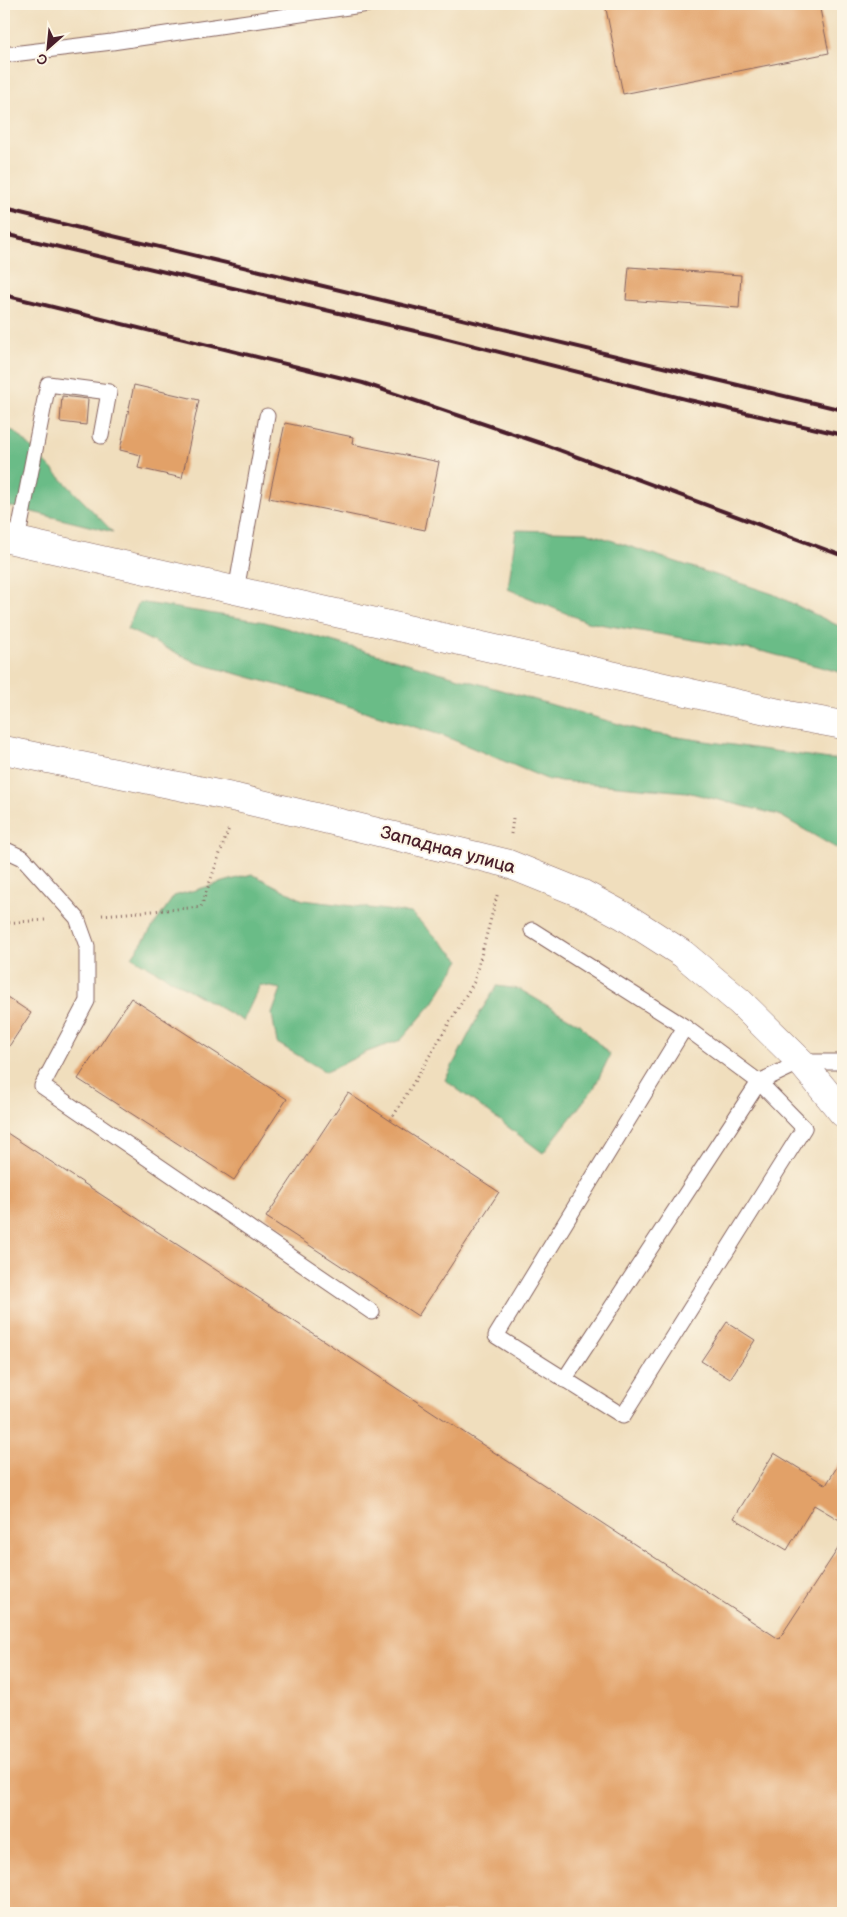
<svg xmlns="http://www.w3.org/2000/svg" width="847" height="1917" font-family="'Balsamiq Sans',sans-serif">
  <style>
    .forest { fill: #6abc87; stroke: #5a6e59 }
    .building { fill: #e2a167 }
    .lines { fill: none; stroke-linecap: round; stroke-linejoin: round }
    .service-casing { stroke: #84625e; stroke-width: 17 }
    .minor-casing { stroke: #84625e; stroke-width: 29 }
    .path { stroke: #84625e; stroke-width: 3; stroke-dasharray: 1 4; stroke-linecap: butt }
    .service { stroke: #fff; stroke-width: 15 }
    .minor { stroke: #fff; stroke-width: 28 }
    .rail { stroke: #4a1f2b; stroke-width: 4 }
    .labels { text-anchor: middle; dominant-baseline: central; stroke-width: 4; stroke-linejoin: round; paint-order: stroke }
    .street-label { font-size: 18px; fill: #4a1f2b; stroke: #fcf5e5 }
  </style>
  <rect width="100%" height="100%" fill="#fcf5e5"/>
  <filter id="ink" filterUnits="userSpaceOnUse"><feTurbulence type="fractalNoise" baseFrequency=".02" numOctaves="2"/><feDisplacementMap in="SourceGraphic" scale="10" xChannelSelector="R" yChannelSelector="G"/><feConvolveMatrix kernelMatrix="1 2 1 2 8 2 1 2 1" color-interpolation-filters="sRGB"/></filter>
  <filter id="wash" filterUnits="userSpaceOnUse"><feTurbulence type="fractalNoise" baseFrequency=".0096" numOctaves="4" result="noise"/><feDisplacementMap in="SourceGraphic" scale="20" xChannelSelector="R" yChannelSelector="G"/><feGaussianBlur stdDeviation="1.12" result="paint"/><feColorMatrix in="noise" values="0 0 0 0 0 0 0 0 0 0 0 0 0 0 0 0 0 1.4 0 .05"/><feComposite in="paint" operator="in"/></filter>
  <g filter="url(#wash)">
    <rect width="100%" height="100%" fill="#f0debd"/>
    <g class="forest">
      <polygon points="4,428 16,432 113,532 4,505"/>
      <polygon points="516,530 586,532 773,594 843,628 843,673 765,652 587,622 508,589"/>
      <polygon points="139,602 265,622 650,733 829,759 843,759 843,852 779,815 687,792 549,780 444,736 300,691 197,663 127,629"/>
      <polygon points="252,874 303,900 411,913 460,960 433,1003 401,1040 367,1052 326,1072 277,1043 272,1014 281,989 260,985 243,1021 132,957 174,896"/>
      <polygon points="497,986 519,989 579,1024 610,1055 594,1088 543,1153 445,1080 481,1011"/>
    </g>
    <g id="blocks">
      <g class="building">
        <polygon points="605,4 819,4 829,53 623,94"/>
        <polygon points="629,267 741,275 739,308 626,300"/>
        <polygon points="134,385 199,400 182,478 138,468 141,455 120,450"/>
        <polygon points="62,396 88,399 86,425 60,422"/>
        <polygon points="285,423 353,437 352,444 439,462 425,530 269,498"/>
        <polygon points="4,995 31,1013 4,1054"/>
        <polygon points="131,998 287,1099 234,1180 78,1079"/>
        <polygon points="348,1093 499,1192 418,1316 266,1217"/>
        <polygon points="4,1131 779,1639 843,1541 843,1913 4,1913"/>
        <polygon points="727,1322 755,1340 730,1379 701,1361"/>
        <polygon points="774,1453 826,1485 843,1457 843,1522 814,1505 787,1550 734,1518"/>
      </g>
    </g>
  </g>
  <g filter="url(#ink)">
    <use href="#blocks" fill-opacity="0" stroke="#84625e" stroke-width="1"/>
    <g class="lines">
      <g class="service-casing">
        <g id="service">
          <polyline points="4,55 112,42 368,4"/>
          <polyline points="17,541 48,384 109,392 101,436"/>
          <polyline points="236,591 267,416"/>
          <polyline points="4,849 23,858 77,918 87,946 87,1001 42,1086 372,1312"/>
          <polyline points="532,930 685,1027 759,1082 804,1128 623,1416 496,1336 685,1027"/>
          <polyline points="564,1380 759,1082 801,1062 843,1062"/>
        </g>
      </g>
      <g class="minor-casing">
        <g id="minor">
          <polyline points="4,538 788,715 843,725"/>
          <polyline points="4,750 237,798 506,863 583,894 624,916 683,954 740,1002 801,1062 843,1113"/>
        </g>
      </g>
      <g class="path">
        <polyline points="511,834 513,818"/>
        <polyline points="102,915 201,907 229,828"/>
        <polyline points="4,923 45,920"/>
        <polyline points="391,1120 474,982 498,892"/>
      </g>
      <use href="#service" class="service"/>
      <use href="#minor" class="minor"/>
      <g class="rail">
        <polyline points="4,210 843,410"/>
        <polyline points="4,234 432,335 689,400 843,435"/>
        <polyline points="4,295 363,383 543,444 843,556"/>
      </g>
    </g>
  </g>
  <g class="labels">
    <g class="street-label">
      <text transform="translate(448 850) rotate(15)">Западная улица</text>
    </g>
  </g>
  <rect width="847" height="1917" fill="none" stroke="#fcf5e5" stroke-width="20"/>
  <g transform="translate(48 48) rotate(207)" stroke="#fcf5e5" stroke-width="4" paint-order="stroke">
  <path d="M0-4L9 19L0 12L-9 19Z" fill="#4a1f2b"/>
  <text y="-8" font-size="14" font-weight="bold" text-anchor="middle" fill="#4a1f2b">С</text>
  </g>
</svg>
